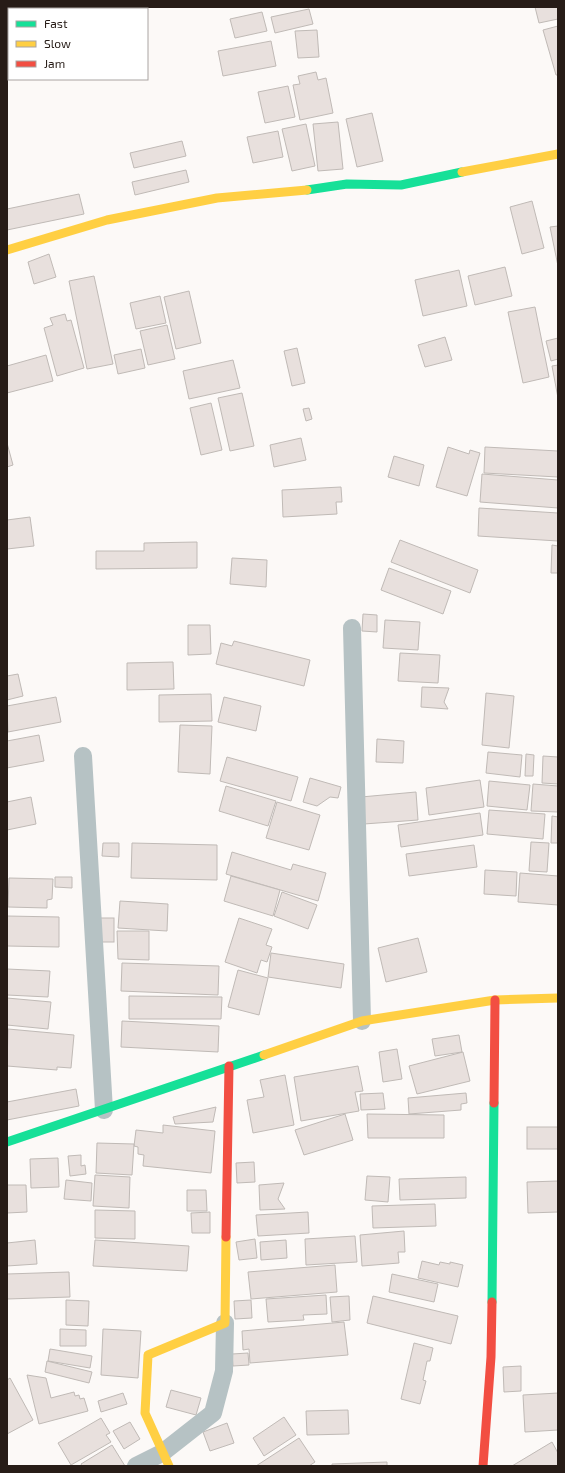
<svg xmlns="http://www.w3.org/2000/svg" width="565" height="1473" font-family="'Exo 2',sans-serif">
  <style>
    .building { fill: #e8e0dd; stroke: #c0bab6 }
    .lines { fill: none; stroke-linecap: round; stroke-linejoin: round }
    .street { stroke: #b6c2c4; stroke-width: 18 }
    .fast { stroke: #16e098; stroke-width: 9 }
    .slow { stroke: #ffcf43; stroke-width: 9 }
    .jam { stroke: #f24e42; stroke-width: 9 }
  </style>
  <rect width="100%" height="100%" fill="#fcf9f7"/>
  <g class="building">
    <polygon points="7,7 32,7 32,9 9,9 9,33 7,33"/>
    <rect x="39" y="7" width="50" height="2"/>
    <polygon points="535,7 558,7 558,19 539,23"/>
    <polygon points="309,9 313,24 275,33 271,17"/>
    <polygon points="262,12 267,31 235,38 230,19"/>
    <polygon points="558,26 558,75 556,75 543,30"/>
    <polygon points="317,30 319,57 298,58 295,31"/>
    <polygon points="271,41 276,66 223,76 218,51"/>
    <polygon points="316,72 318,80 326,78 333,113 300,120 293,85 300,84 298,76"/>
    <polygon points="288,86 295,117 265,123 258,92"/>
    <polygon points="372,113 383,161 357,167 346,119"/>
    <polygon points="338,122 343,169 318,171 313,124"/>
    <polygon points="306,124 315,166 292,171 282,129"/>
    <polygon points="278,131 283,157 253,163 247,137"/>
    <polygon points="182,141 186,156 134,168 130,153"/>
    <polygon points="186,170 189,182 135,195 132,182"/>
    <polygon points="79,194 84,214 7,230 7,209"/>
    <polygon points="532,201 544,248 522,254 510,207"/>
    <polygon points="558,226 558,266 550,227"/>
    <polygon points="49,254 56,277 34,284 28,262"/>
    <polygon points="505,267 512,296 475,305 468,276"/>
    <polygon points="459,270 467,306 423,316 415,280"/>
    <polygon points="94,276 113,364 87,369 69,281"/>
    <polygon points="189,291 201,343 176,349 164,297"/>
    <polygon points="160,296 166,323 136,329 130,303"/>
    <polygon points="535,307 549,377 523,383 508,312"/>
    <polygon points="65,314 67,321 71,320 84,368 57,376 44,328 53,325 50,318"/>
    <polygon points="167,325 175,359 148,365 140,331"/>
    <polygon points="445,337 452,360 425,367 418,345"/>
    <polygon points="558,338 558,359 551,361 546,341"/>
    <polygon points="297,348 305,383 292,386 284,351"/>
    <polygon points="141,349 145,368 118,374 114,355"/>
    <polygon points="46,355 53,381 7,393 7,366"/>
    <polygon points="233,360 240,388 189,399 183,371"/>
    <polygon points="558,365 558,398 552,366"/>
    <polygon points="242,393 254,446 230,451 218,398"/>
    <polygon points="211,403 222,450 201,455 190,408"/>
    <polygon points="309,408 312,419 306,421 303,409"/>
    <polygon points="301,438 306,460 274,467 270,445"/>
    <polygon points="7,443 13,465 7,467"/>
    <polygon points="448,447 469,454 470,450 480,453 467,496 436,487"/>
    <polygon points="485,447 558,451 558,477 484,473"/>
    <polygon points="394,456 424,465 419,486 388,477"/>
    <polygon points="482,474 558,480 558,508 480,502"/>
    <polygon points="341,487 342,502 336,502 337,514 283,517 282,490"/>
    <polygon points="479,508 558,513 558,541 478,536"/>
    <polygon points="30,517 34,546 7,549 7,520"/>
    <polygon points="400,540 478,570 470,593 391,562"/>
    <polygon points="197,542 197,568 96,569 96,551 144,551 144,543"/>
    <polygon points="552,545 558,546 558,573 551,573"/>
    <polygon points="232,558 267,560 266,587 230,584"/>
    <polygon points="389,568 451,591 443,614 381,590"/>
    <polygon points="363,614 377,615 377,632 362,631"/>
    <polygon points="385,620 420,622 418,650 383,648"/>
    <polygon points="188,625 210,625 211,654 188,655"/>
    <polygon points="234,641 310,660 304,686 216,664 221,643 232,646"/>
    <polygon points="400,653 440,655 438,683 398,681"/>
    <polygon points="173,662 174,689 127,690 127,663"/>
    <polygon points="18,674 23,696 7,700 7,676"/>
    <polygon points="422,687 449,688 444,702 448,709 421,707"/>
    <polygon points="486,693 514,696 509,748 482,745"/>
    <polygon points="211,694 212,721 159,722 159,695"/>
    <polygon points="56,697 61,722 8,732 7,706"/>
    <polygon points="224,697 261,706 256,731 218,722"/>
    <polygon points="180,725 212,726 210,774 178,772"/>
    <polygon points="39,735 44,761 7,768 7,741"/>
    <polygon points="377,739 404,741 403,763 376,762"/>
    <polygon points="488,752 522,755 520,777 486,773"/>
    <polygon points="526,754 534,755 533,776 525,776"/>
    <polygon points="543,756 558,757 558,784 542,783"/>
    <polygon points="227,757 298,777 291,801 220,781"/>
    <polygon points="310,778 341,787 338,798 330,797 317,806 303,802"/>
    <polygon points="480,780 484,807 429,815 426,788"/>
    <polygon points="489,781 530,785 527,810 487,806"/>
    <polygon points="533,784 558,786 558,812 531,811"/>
    <polygon points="226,786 276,801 268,826 219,811"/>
    <polygon points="416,792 418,820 364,824 361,797"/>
    <polygon points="31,797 36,824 7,830 7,802"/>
    <polygon points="277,802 320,815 309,850 266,838"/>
    <polygon points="489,810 545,814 543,839 487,834"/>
    <polygon points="480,813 483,835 401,847 398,825"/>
    <polygon points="552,816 558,817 558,843 551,843"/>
    <polygon points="531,842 549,843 547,872 529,871"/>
    <polygon points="103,843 119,843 119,857 102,856"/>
    <polygon points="132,843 217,845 217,880 131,878"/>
    <polygon points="474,845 477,867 409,876 406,854"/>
    <polygon points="232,852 291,870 293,864 326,873 318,901 226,874"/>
    <polygon points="485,870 517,872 516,896 484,894"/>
    <polygon points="520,873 558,876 558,905 518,902"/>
    <polygon points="231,876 280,890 273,916 224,901"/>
    <polygon points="55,877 72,877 72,888 55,887"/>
    <polygon points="9,878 53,879 52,899 47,900 47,908 8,907"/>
    <polygon points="282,892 317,905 308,929 274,916"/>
    <polygon points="120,901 168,904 167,931 118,928"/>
    <polygon points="7,916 59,917 59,947 7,946"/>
    <rect x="99" y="918" width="15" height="24"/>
    <polygon points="239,918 272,929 266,945 272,947 267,962 261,960 257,973 225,962"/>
    <polygon points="117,931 149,931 149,960 118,959"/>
    <polygon points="418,938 427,972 386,982 378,948"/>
    <polygon points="271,953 344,964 341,988 268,977"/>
    <polygon points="122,963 219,966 218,995 121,991"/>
    <polygon points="7,969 50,971 48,997 7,995"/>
    <polygon points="238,970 268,978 259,1015 228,1007"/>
    <polygon points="129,996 222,997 221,1019 129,1019"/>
    <polygon points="7,998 51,1002 48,1029 7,1025"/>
    <polygon points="122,1021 219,1026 218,1052 121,1047"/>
    <polygon points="8,1029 74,1035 71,1068 57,1067 57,1070 7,1066"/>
    <polygon points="459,1035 462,1052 435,1056 432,1039"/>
    <polygon points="397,1049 402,1079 383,1082 379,1052"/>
    <polygon points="463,1052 470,1081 417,1094 409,1066"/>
    <polygon points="358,1066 363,1091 355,1092 359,1111 301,1121 294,1077"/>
    <polygon points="285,1075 294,1125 253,1133 247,1100 264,1097 260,1080"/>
    <polygon points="76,1089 79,1106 7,1120 7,1102"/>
    <polygon points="383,1093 385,1109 361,1110 360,1094"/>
    <polygon points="466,1093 467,1103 461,1104 461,1110 409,1114 408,1098"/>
    <polygon points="216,1107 213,1122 175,1124 173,1117"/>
    <polygon points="345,1114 353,1140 304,1155 295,1130"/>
    <polygon points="367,1114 444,1115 444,1138 368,1138"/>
    <polygon points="163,1125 215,1131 211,1173 143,1166 144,1155 138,1154 138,1147 134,1146 136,1130 163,1133"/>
    <rect x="527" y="1127" width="31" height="22"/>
    <polygon points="97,1143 134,1144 132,1175 96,1173"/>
    <polygon points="81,1155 81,1166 85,1165 86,1174 70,1176 68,1156"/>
    <polygon points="58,1158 59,1187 31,1188 30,1159"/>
    <polygon points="254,1162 255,1182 237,1183 236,1163"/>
    <polygon points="95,1175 130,1177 129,1208 93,1206"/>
    <polygon points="367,1176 390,1177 388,1202 365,1200"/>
    <polygon points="466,1177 466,1198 400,1200 399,1179"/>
    <polygon points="66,1180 92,1183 91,1201 64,1199"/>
    <polygon points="558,1181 558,1212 528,1213 527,1182"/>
    <polygon points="284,1183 278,1199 285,1209 260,1210 259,1185"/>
    <polygon points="7,1185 26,1185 27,1212 7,1213"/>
    <polygon points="187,1190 206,1190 207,1211 187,1211"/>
    <polygon points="435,1204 436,1226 373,1228 372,1206"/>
    <polygon points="95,1210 135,1211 135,1239 95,1238"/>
    <polygon points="210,1212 210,1233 192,1233 191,1213"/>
    <polygon points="308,1212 309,1233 258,1236 256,1215"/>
    <polygon points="404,1231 405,1252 398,1252 399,1263 362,1266 360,1235"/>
    <polygon points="355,1236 357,1262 306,1265 305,1239"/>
    <polygon points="255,1239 257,1258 239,1260 236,1242"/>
    <polygon points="35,1240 37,1264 7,1266 7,1243"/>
    <polygon points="95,1240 189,1246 187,1271 93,1266"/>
    <polygon points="286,1240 287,1258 261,1260 260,1242"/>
    <polygon points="422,1261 439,1265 440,1262 450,1264 450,1262 463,1265 458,1287 418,1278"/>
    <polygon points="335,1265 337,1292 251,1299 248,1272"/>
    <polygon points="69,1272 70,1297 7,1299 7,1274"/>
    <polygon points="392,1274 438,1284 434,1302 389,1292"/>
    <polygon points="326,1295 327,1314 303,1315 304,1320 268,1322 266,1299"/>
    <polygon points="349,1296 350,1320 332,1322 330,1297"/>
    <polygon points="373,1296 458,1316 451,1344 367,1323"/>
    <polygon points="66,1300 89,1301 88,1326 66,1325"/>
    <polygon points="251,1300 252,1318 235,1319 234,1301"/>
    <polygon points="344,1322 348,1355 250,1363 249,1349 243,1350 242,1331"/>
    <polygon points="60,1329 86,1330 86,1346 60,1346"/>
    <polygon points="103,1329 141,1331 138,1378 101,1375"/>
    <polygon points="414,1343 433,1348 430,1361 427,1361 423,1380 426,1381 420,1404 401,1399"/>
    <polygon points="50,1349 92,1356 90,1368 48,1361"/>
    <polygon points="248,1353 249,1365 233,1366 232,1354"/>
    <polygon points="47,1361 92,1372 89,1383 45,1372"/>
    <polygon points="521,1366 521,1391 504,1392 503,1367"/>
    <polygon points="27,1375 46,1378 51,1398 74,1392 75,1396 79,1395 80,1399 84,1398 88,1411 39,1424"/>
    <polygon points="10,1378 33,1420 7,1434 7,1380"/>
    <polygon points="171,1390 201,1398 196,1415 166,1407"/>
    <polygon points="123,1393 127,1404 101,1412 98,1401"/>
    <polygon points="558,1393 558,1430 525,1432 523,1395"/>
    <polygon points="348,1410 349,1434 307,1435 306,1411"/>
    <polygon points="284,1417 296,1435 264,1456 253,1438"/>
    <polygon points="101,1418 110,1433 106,1435 111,1442 71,1465 58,1443"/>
    <polygon points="130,1422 140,1439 124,1449 113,1431"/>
    <polygon points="227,1423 234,1443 210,1451 203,1432"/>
    <polygon points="299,1438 315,1462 309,1466 256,1466"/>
    <polygon points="552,1442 558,1453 558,1466 512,1466"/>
    <polygon points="112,1445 125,1466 82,1466 81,1464"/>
    <polygon points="387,1462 387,1466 332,1466 332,1464"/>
  </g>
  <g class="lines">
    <g class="street">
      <polyline points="352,628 362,1021"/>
      <polyline points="83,756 104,1110"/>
      <polyline points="136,1466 162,1453 213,1413 224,1371 225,1323"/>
    </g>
    <g class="fast">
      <polyline points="307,190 347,184 401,185 462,172"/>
      <polyline points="7,1142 264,1055"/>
      <polyline points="492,1302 494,1103"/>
    </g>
    <g class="slow">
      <polyline points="462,172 558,154"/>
      <polyline points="7,250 107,220 217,198 307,190"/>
      <polyline points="264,1055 362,1021 495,1000 558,998"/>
      <polyline points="169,1466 145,1413 148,1355 225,1323 226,1237"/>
    </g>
    <g class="jam">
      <polyline points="494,1103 495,1000"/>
      <polyline points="226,1237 229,1066"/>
      <polyline points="483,1466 491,1357 492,1302"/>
    </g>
  </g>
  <rect width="565" height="1473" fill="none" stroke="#271c17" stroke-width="16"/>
  <rect x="8" y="8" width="140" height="72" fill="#ffffff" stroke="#a9a4a2"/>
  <rect x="16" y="21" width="20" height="6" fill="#16e098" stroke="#a9a4a2"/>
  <text x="44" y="28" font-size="12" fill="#271c17">Fast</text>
  <rect x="16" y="41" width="20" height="6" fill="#ffcf43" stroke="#a9a4a2"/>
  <text x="44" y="48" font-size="12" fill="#271c17">Slow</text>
  <rect x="16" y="61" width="20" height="6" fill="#f24e42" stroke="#a9a4a2"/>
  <text x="44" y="68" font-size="12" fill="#271c17">Jam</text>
</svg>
